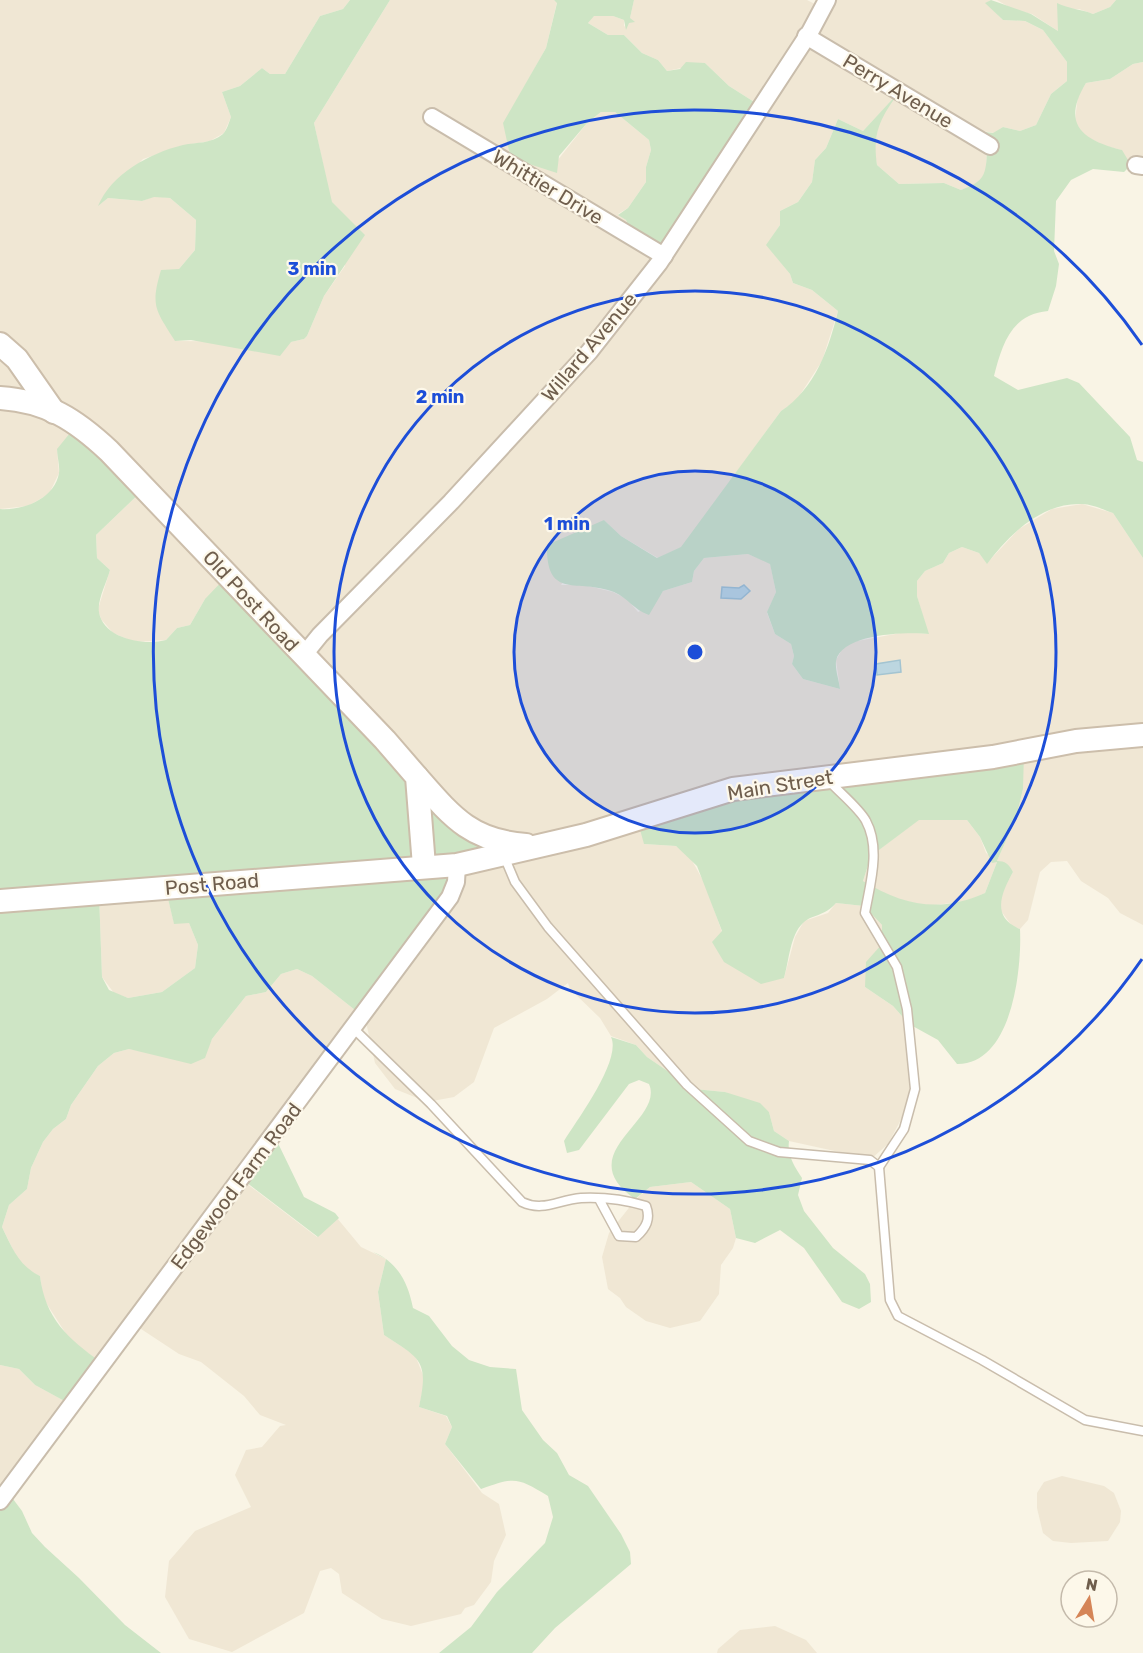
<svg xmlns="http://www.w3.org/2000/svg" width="1143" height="1653" font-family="Rubik,sans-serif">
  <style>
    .residential { fill: #f0e7d4 }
    .green { fill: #cee5c5; fill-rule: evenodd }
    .water { fill: #bcd6e0; stroke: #a3c4d1; stroke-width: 1.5 }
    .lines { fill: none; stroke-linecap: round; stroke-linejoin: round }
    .lane-casing { stroke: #c9bdac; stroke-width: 11 }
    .street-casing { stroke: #c9bdac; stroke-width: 20 }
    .secondary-casing { stroke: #ccbeab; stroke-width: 26 }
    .lane { stroke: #fff; stroke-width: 8 }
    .street { stroke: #fff; stroke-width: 16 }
    .secondary { stroke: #fff; stroke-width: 22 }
    .ring { fill: none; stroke: #1d4ed8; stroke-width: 3 }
    .labels { text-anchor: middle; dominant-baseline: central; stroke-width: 4.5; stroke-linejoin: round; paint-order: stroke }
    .street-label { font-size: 20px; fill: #6f5e4d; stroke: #fdf8ea }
    .centre { fill: #1d4ed8; stroke: #fdf8ea; stroke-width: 3 }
    .ring-label { font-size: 18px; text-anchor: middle; font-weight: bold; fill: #1d4ed8; stroke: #fdf8ea; stroke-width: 4.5; stroke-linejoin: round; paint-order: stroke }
  </style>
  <rect width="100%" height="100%" fill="#f9f4e5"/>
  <g class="residential">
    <polygon points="0,0 350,0 343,9 320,16 285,74 270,74 262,68 240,86 222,92 231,117 224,133 210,141 182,146 143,159 99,205 108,198 142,201 154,196 170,198 196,220 195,250 179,269 175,341 291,342 304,339 307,336 324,296 345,266 314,123 390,0 554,0 557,2 546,48 504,123 513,168 526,163 557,161 587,123 601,112 615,112 649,140 651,150 646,167 646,182 628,208 618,214 626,220 631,232 759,105 729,86 705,63 667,71 658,60 642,53 624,35 608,35 588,23 593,16 613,16 624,20 624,27 630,18 634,0 807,0 821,7 824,0 991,0 986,3 1003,20 1025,21 1043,30 1067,62 1067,81 1051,94 1036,125 1020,131 1003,127 994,133 964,128 987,150 986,171 978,184 961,190 944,183 899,184 877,165 874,148 880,118 895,97 863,131 838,119 826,148 815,160 812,182 798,202 780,211 780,225 767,245 790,274 793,283 812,290 838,311 822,361 796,401 781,411 682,547 658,558 621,536 604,520 561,585 584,585 613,592 627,599 638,612 652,606 663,591 692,582 694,571 704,558 748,554 770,563 776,592 767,613 775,634 791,644 794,656 792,664 803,679 840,689 836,660 843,648 852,642 906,632 928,634 917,596 917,581 925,571 943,563 949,553 962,547 979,553 987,563 1019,529 1052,509 1082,504 1113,513 1143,558 1143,925 1120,913 1108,898 1081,881 1067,861 1051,862 1040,872 1028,920 1020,929 1012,926 1001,911 1000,895 1013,872 997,862 985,893 967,901 928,906 889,897 863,881 871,856 919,819 967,820 980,837 986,853 997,861 1016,818 1023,789 644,844 676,846 690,857 705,884 722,932 784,978 795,937 804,921 828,913 836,903 864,906 882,925 882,944 865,987 893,1006 909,1024 916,1077 905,1112 888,1144 871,1159 789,1141 774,1131 769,1112 725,1092 694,1089 647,1057 636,1045 611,1036 600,1018 570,989 568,983 547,999 494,1028 474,1082 454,1097 427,1102 395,1089 375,1063 364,1013 487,836 205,599 190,625 177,628 166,640 134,642 113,633 101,619 98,609 110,570 97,558 96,535 145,488 57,449 59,473 49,494 28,506 0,509"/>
    <polygon points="997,0 1116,0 1110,7 1093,14 1079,9 1068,9 1058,31 1032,14 1014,10"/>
    <polygon points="1143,62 1143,167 1131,165 1121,150 1102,145 1080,133 1075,120 1078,96 1086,83 1110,79 1133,64"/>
    <polygon points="165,886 174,923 189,923 198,945 195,968 162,992 128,998 114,993 102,977 99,893"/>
    <polygon points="297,969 312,976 360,1014 242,1180 317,1237 337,1218 361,1247 386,1259 378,1292 384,1335 415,1355 425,1380 419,1407 446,1416 452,1427 445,1444 482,1493 499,1504 506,1535 494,1561 491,1582 474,1605 465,1608 461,1614 411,1626 382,1619 342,1593 339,1574 331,1568 320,1571 304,1613 232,1652 189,1639 165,1597 169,1561 195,1531 251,1507 235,1475 246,1450 262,1447 280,1426 286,1425 260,1415 244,1396 201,1362 179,1354 135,1325 96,1359 70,1340 43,1298 40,1276 29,1271 17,1258 2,1227 9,1205 27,1189 31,1168 43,1142 53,1129 66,1119 71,1105 98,1066 114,1053 129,1049 153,1053 206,1051 212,1039 246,996 266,992 281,974"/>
    <polygon points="691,1182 730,1209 736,1238 733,1248 721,1265 719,1294 700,1321 670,1328 646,1321 626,1307 620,1298 608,1289 602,1257 609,1233 636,1199 650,1187"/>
    <polygon points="0,1365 19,1369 35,1385 68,1403 0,1498"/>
    <polygon points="1062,1476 1104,1486 1114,1493 1121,1511 1120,1522 1108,1541 1071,1543 1053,1541 1043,1533 1037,1508 1037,1493 1044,1482"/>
    <polygon points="775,1626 806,1640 817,1653 717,1653 718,1649 740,1630"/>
  </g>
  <g class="green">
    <path d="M350 0H390L314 123 332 202 365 235 324 296 307 336 304 339 291 342 280 356 191 340 175 341C156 310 150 307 161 270L179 269 195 250 196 220 170 198 154 197 142 201 108 198 98 206C111 174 150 153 183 145 197 142 211 144 223 134 227 130 229 122 231 117L222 92 240 86 262 68 270 74H285L320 16 343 9Z"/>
    <polygon points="554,0 634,0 630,18 635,22 629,23 626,30 624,20 613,16 594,16 588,23 608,35 624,35 642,53 658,60 667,71 680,69 686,62 705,63 729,86 759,105 665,252 631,232 626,220 618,215 628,208 646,182 646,167 651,150 649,140 615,112 601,112 587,123 559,156 557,173 526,163 513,169 503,123 546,48 557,3"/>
    <path d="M991 0 1031 14 1058 31 1057 3C1069 9 1081 9 1093 14L1110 7 1116 0H1143V62L1133 64 1110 79 1086 83C1061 124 1082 140 1122 150L1131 165 1124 172 1093 169 1071 180 1056 201 1054 251 1059 264 1056 286 1048 311C1011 314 1002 345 994 376L1018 390 1067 378 1079 383 1130 437 1137 460 1143 462V558L1113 513C1104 510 1092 504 1082 504 1043 502 1009 534 987 564L979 553 962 547 949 553 943 563 925 571 917 581V596L929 634C907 632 842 633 836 661 835 670 839 680 840 689L803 679 792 664 794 656 791 644 775 634 767 612 776 592 770 564 748 554 704 558 694 571 692 582 663 591 649 615C634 610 628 598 614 592 577 578 546 601 547 545L604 520 621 536 657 558 681 547 781 411C815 389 829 348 838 311L812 290 793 283 790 274 766 245 780 225V211L798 202 812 182 815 160 826 148 838 119 863 131 900 91C881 117 872 132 877 165L899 184 944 183 961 190C985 181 986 175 987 150L971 145 962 129 993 133 1003 127 1020 131 1036 125 1051 94 1067 81V62L1043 30 1025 21 1003 20 985 3Z"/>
    <path d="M79 422 145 488 96 535 97 558 110 570C107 582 97 600 99 612 103 639 145 646 166 640L177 628 190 625 205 599 229 574 462 821 531 844 458 862 457 879 360 1014 312 976 297 969 281 974 266 992 246 996 212 1039 205 1058 191 1064 129 1049 114 1053 98 1066 71 1105 66 1119 53 1129 43 1142 31 1168 27 1189 9 1205 2 1227C12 1248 19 1266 40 1276 45 1318 68 1339 101 1362L68 1403 35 1385 19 1369 0 1365V509C24 511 55 498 59 473 60 466 57 456 57 449ZM165 886 174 924 189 923 198 945 195 968 162 992 128 998 109 990 102 977 99 893Z"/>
    <path d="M1024 753 1023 789 1016 818 997 861C1005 861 1009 864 1013 872 1002 892 990 917 1020 929 1022 969 1012 1065 957 1064L938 1040 909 1024 893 1006 865 987 866 962 882 944V925L864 906 836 903C824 917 812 914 803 923 790 935 789 961 784 978L761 984 724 962 712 942 722 931 697 866 676 846 644 844 636 815ZM919 820H967L980 837 992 863 997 862 985 893C940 913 904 906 863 881L871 856Z"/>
    <path d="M611 1037 636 1045 647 1057 694 1089 725 1092 760 1103 769 1112 774 1131 789 1141C787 1155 794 1166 802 1178L798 1195 804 1211 833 1248 865 1274 870 1284 871 1302 859 1309 842 1302 804 1248 780 1230 755 1243 736 1238 730 1209 691 1182 650 1187 635 1199C569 1153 665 1121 649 1084L639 1080 629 1084 579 1150 567 1153 564 1141C577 1120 622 1060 611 1037Z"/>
    <polygon points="275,1137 304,1197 335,1213 339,1218 318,1237 242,1179"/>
    <path d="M373 1252C398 1262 408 1283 413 1308L429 1316 452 1346 469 1360 490 1367 516 1369 522 1410 543 1440 557 1453 569 1475 588 1486 621 1534 630 1552 631 1564 555 1628 532 1653H439L471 1627 497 1592 545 1543 553 1517 548 1496C517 1477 515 1477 481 1489L445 1444 452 1427 447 1416 419 1407C429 1361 421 1359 384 1335L378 1292 386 1259Z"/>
    <polygon points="7,1491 22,1511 32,1533 45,1547 79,1578 125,1625 161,1653 0,1653 0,1498"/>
  </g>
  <g class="water">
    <polygon points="744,585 750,591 741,599 721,598 722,587 739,588"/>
    <polygon points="900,660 901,672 877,675 876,664"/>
  </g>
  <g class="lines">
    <g class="lane-casing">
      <g id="lane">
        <path d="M828 780C839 792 860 809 866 821 881 849 870 884 865 913L897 967 907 1009 915 1089 904 1129 879 1167"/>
        <polyline points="504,856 515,882 548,927 687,1085 749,1141 779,1152 870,1160 879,1167 890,1300 898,1316 982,1360 1085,1420 1143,1431"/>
        <path d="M353 1028 431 1104 522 1202C543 1212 558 1200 581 1198 602 1197 626 1200 646 1206 651 1219 646 1228 636 1237L619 1236 599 1199"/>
      </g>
    </g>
    <g class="street-casing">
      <g id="street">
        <polyline points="806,36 990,146"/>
        <polyline points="432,117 664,256"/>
        <polyline points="1136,165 1143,166"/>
        <polyline points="303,656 320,635 451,502 589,352 659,263 810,32 827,0"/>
        <polyline points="0,1501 450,897 456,882 457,865"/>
      </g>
    </g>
    <g class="secondary-casing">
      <g id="secondary">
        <polyline points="0,344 17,359 54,412"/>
        <path d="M0 398C47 401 76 420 109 451L385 740 417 777 424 866"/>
        <path d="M417 777C452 817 471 841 526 845"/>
        <polyline points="0,901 457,865 586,835 733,789 993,757 1076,741 1143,735"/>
      </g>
    </g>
    <use href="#lane" class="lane"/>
    <use href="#street" class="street"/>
    <use href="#secondary" class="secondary"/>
  </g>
  <circle cx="695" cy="652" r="181" fill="#1d4ed8" fill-opacity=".12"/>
  <g class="ring">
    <circle cx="695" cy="652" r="181"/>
    <circle cx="695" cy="652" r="361"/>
    <path d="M1142 959A542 542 0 1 1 1142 345"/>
  </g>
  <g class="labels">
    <g class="street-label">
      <text transform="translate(898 91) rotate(31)">Perry Avenue</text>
      <text transform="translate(548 187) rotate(31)">Whittier Drive</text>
      <text transform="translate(589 347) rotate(-50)">Willard Avenue</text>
      <text transform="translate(251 601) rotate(47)">Old Post Road</text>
      <text transform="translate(780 785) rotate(-9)">Main Street</text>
      <text transform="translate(212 884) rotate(-5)">Post Road</text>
      <text transform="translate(236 1186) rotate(-53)">Edgewood Farm Road</text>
    </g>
  </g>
  <circle cx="695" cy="652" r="9" class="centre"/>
  <g class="ring-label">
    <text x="312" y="275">3 min</text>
    <text x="440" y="403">2 min</text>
    <text x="567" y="530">1 min</text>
  </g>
  <g transform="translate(1089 1599) rotate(11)"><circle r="28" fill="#fdf8ea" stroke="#c4baab" stroke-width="1.5"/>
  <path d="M0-4.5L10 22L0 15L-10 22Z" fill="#d58557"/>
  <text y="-9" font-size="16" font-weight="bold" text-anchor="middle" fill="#6f5e4d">N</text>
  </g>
</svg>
